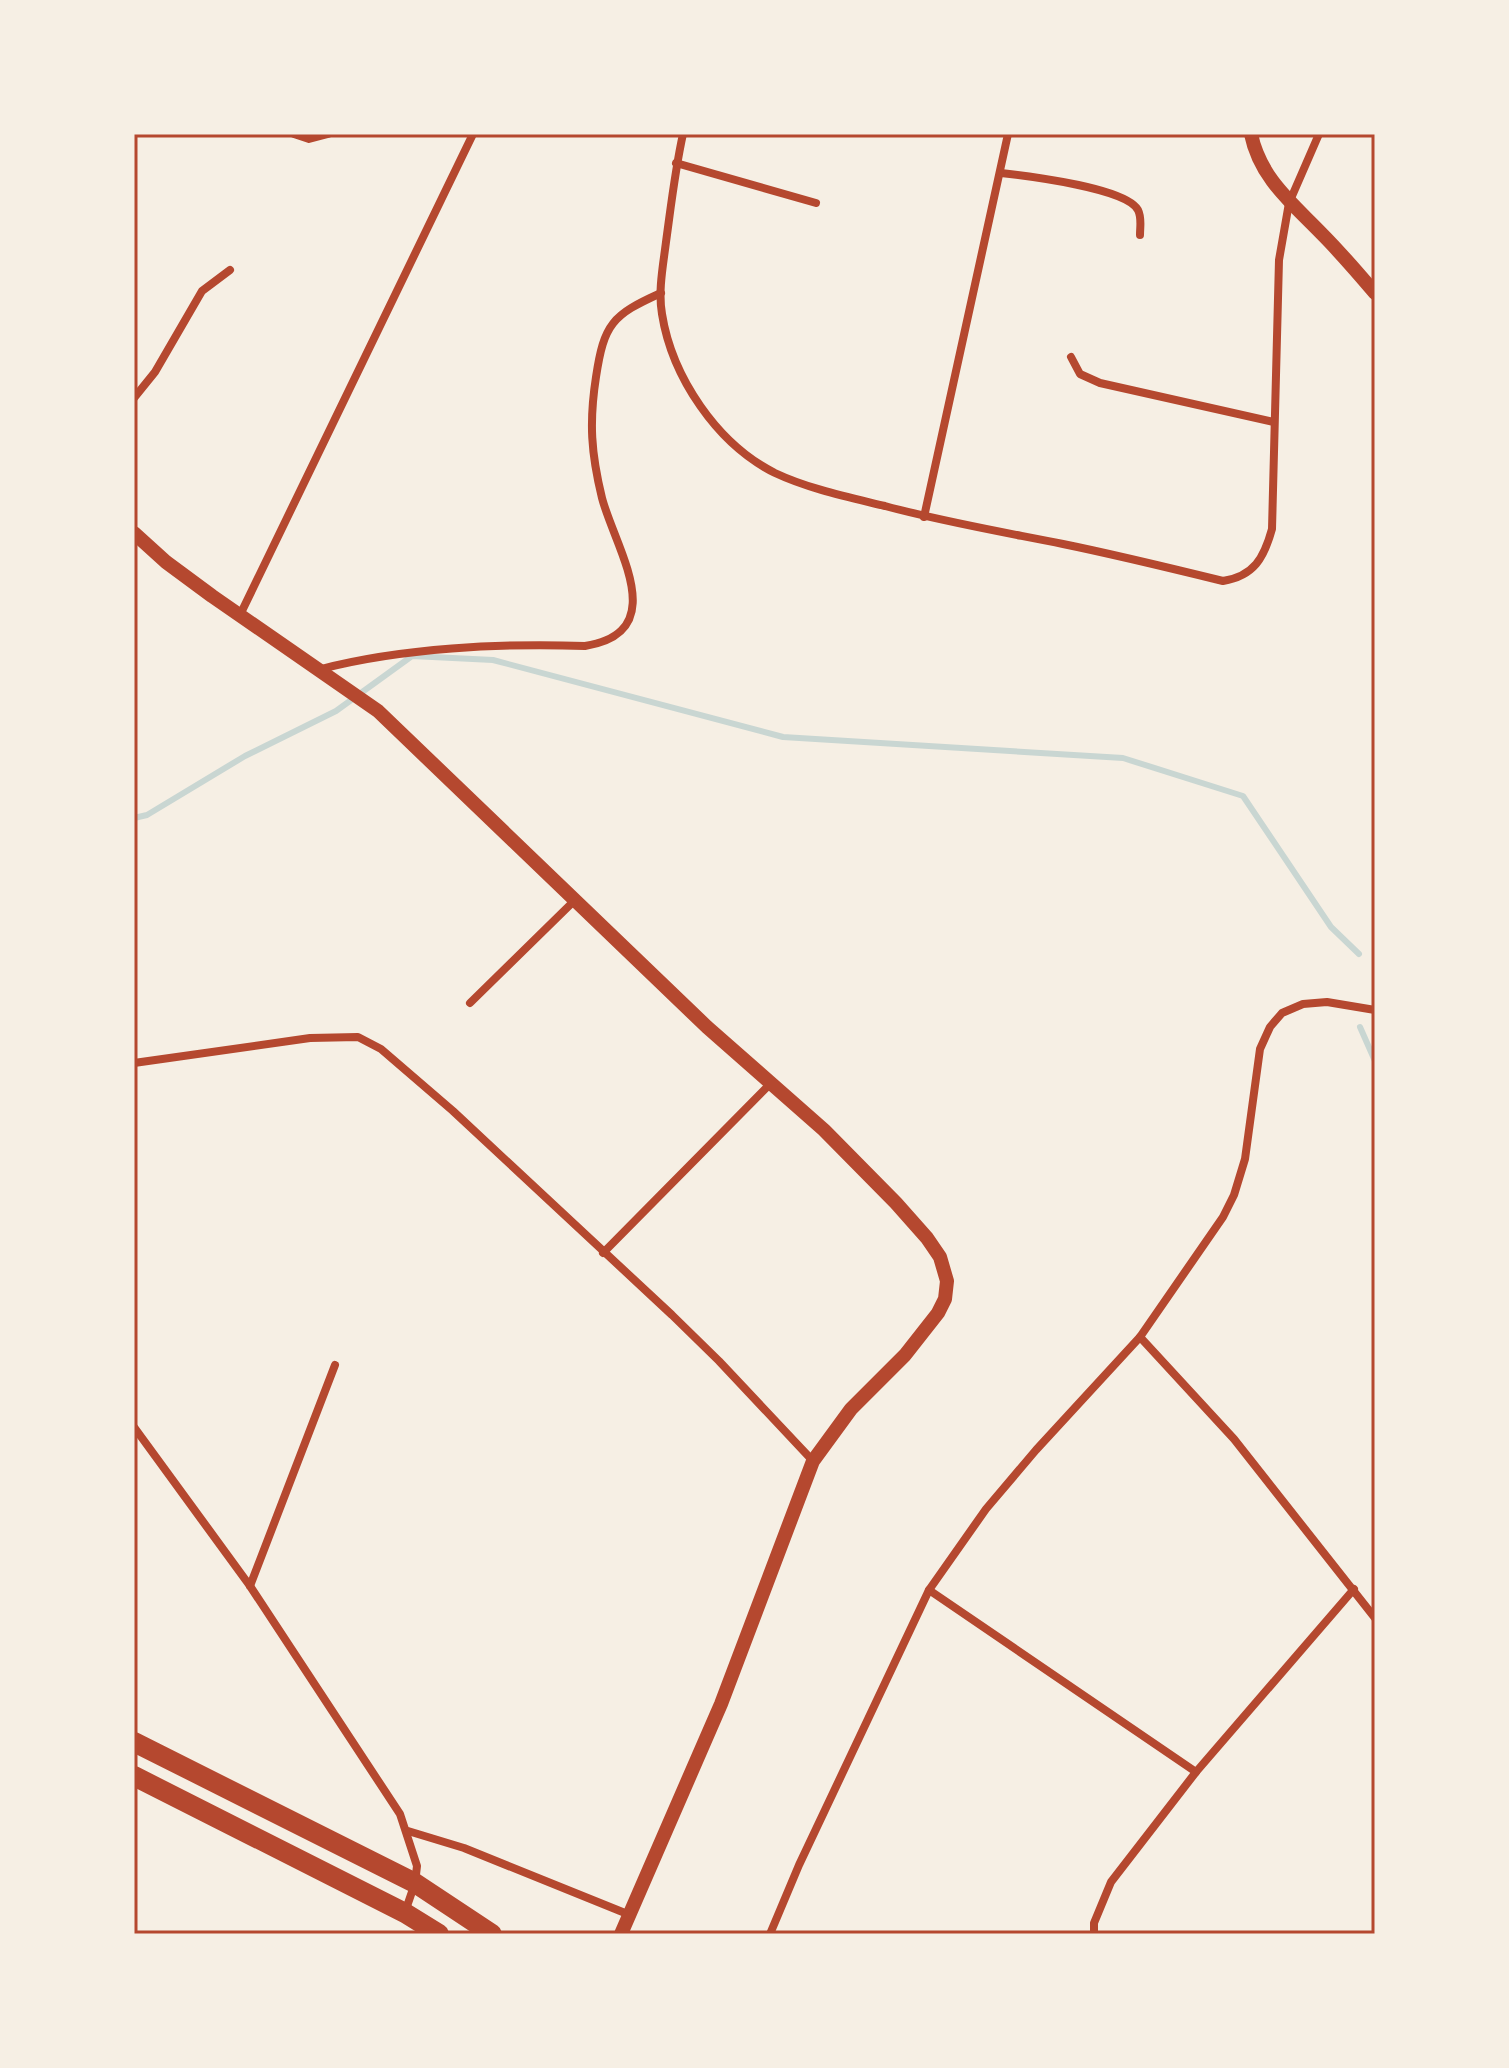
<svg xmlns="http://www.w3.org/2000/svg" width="1509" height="2068" font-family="Jost,sans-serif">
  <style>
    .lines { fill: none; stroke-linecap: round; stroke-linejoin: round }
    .stream { stroke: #c9d6d2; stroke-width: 6 }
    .minor { stroke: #b5482f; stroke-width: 8 }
    .tertiary { stroke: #b5482f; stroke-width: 14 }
    .primary { stroke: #b5482f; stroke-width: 20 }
    .neatline { fill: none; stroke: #b5482f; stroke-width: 3 }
  </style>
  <rect width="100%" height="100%" fill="#f6efe4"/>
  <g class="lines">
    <g class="stream">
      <polyline points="134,818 147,815 245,756 336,711 412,656 493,660 783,737 1123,758 1243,796 1331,927 1359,954"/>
      <polyline points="1360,1027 1375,1061"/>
    </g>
    <g class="minor">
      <polyline points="294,134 309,139 328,134"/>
      <path d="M683 134C675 170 671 206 666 242 663 266 658 291 662 314 672 377 717 444 775 473 809 489 848 497 885 506 944 522 1003 532 1063 544 1117 555 1170 568 1223 581 1254 576 1264 558 1272 529L1279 260 1289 203 1319 134"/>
      <polyline points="676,163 816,203"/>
      <path d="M1001 173C1027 176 1126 188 1138 210 1142 218 1140 226 1140 235"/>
      <polyline points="1071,357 1080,374 1100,383 1274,422"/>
      <polyline points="134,398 155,372 202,291 230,270"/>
      <polyline points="924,517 1008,134"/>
      <polyline points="240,615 473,134"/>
      <path d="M321 669C402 648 501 643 585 646 673 632 615 548 602 498 591 453 589 422 596 377 604 324 612 315 661 293"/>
      <polyline points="470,1003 574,901"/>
      <polyline points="134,1063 310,1038 358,1037 381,1049 453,1111 672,1315 719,1361 813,1461"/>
      <polyline points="603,1253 771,1083"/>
      <polyline points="1140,1337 1234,1439 1375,1618"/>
      <polyline points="134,1427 250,1586 400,1814 417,1866 415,1883 405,1912"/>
      <polyline points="250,1586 335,1365"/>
      <polyline points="929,1590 1196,1772"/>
      <polyline points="408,1831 464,1848 630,1915"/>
      <polyline points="770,1934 799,1865 929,1590 986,1509 1036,1450 1140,1337 1223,1217 1234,1195 1245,1159 1260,1049 1270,1027 1282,1013 1303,1004 1327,1002 1375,1010"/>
      <polyline points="1094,1934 1094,1923 1111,1882 1196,1772 1354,1589"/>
    </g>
    <g class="tertiary">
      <path d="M1251 134C1260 178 1292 203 1321 233 1340 252 1358 273 1375 293"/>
      <polyline points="134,533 166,562 212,596 378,711 707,1027 824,1130 896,1203 927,1238 940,1257 947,1281 945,1299 938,1313 905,1355 851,1409 813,1461 721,1704 621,1934"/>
    </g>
    <g class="primary">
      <polyline points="134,1742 415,1883 492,1934"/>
      <polyline points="134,1776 405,1913 439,1934"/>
    </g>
  </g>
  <rect width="1509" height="2068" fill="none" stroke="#f6efe4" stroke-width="272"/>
  <rect x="136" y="136" width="1237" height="1796" class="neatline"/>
</svg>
